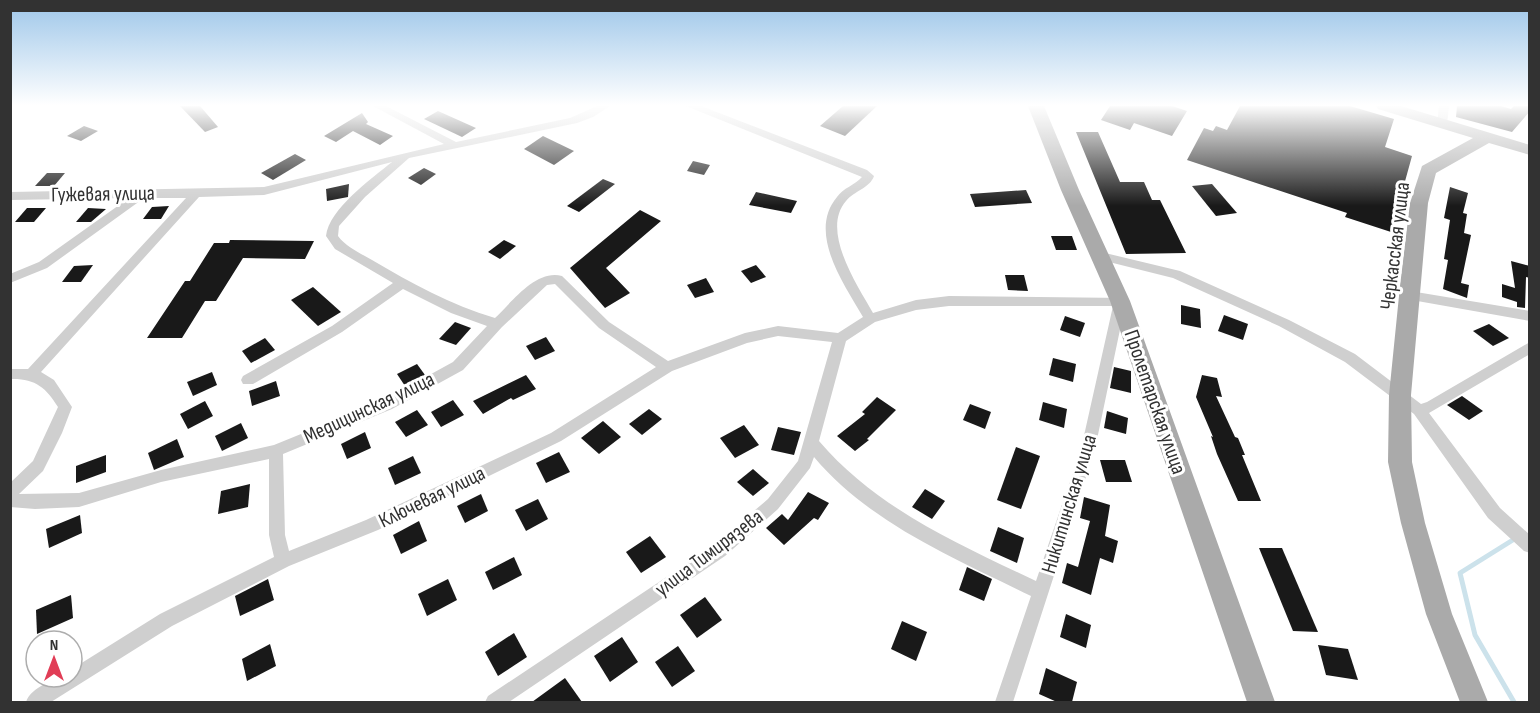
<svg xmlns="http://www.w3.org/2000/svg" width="1540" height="713" font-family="'Sofia Sans Condensed',sans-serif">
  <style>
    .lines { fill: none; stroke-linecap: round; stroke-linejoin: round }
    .stream { stroke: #cce2eb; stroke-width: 5 }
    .building { fill: #191919 }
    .street { fill: #cfcfcf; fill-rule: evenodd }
    .primary { fill: #aaa; fill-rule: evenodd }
    .labels { text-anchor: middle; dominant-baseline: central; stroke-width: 6; stroke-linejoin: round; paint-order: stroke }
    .street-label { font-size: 21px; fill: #323232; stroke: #fff }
  </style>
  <rect width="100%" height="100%" fill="#fff"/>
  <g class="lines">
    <polyline class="stream" points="1514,702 1475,635 1460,573 1516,538"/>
  </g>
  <g class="building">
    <polygon points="180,106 200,106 218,127 205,132"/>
    <polygon points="843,106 877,106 845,136 820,126"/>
    <polygon points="1110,106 1172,106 1187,111 1172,136 1134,123 1130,130 1101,120"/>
    <polygon points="1240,106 1350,106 1394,119 1385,147 1412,156 1391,232 1345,217 1347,213 1187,160 1204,128 1213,131 1216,126 1227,130"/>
    <polygon points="1457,106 1501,106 1511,109 1514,106 1530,106 1530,111 1512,132 1456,117"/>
    <polygon points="438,111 476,128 462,137 424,119"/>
    <polygon points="362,113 368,122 366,124 393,136 380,145 353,131 336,142 324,136"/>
    <polygon points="84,126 98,131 81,141 67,136"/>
    <polygon points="1076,132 1098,132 1120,182 1144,182 1152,200 1160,200 1186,253 1126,254"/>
    <polygon points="543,136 574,151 554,165 524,149"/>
    <polygon points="295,154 306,160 273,180 261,173"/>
    <polygon points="693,161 710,165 704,175 687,171"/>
    <polygon points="424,168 436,174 421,185 408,178"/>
    <polygon points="47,173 65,173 54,186 35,186"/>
    <polygon points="603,179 615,184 579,212 567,206"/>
    <polygon points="349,184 348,197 327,201 326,189"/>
    <polygon points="1212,184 1237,213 1216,216 1192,186"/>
    <polygon points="1450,187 1468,193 1463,213 1467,214 1464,233 1471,235 1461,283 1469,285 1467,298 1443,289 1448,260 1444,259 1450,220 1444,218"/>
    <polygon points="1026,190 1032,203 975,207 970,194"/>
    <polygon points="756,192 797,201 791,213 749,205"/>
    <polygon points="169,206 161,219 143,219 152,207"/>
    <polygon points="27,208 46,208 34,222 15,222"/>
    <polygon points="88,208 106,209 91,222 76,222"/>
    <polygon points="640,210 661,221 606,268 630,293 605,308 570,268"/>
    <polygon points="1051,236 1072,236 1077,250 1056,250"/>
    <polygon points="230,240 314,241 305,259 243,258 216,301 205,301 182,338 147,338 185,281 190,281 214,243 229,243"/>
    <polygon points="504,240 516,246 500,259 488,252"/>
    <polygon points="1511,261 1530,266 1530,278 1526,277 1525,308 1517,307 1517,302 1502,297 1502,284 1515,288"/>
    <polygon points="93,265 81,282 62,282 74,266"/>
    <polygon points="756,265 766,277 751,283 741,271"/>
    <polygon points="1005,275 1024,275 1028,291 1008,290"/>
    <polygon points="706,278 714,292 695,298 687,285"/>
    <polygon points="313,287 341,312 318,326 291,300"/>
    <polygon points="1181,305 1200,309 1201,328 1181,324"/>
    <polygon points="1224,315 1248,324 1243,340 1218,331"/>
    <polygon points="1065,316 1085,323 1080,337 1060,330"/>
    <polygon points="455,322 471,328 456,345 439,339"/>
    <polygon points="1489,324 1509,338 1493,346 1473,331"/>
    <polygon points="546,337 555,351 535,360 526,346"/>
    <polygon points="265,338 275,350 251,363 242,351"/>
    <polygon points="1053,358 1076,364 1073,382 1049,375"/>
    <polygon points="417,364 425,375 405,386 397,374"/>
    <polygon points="1114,367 1131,371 1131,393 1110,388"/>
    <polygon points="212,372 217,385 193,396 187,382"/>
    <polygon points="526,375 536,389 513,400 511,398 483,414 473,401"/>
    <polygon points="1202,375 1217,378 1222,397 1216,396 1235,437 1238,438 1245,455 1242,455 1261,501 1238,501 1217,454 1211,436 1213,437 1196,397"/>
    <polygon points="276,381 280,396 252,406 249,391"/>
    <polygon points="1462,396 1483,411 1469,420 1447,405"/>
    <polygon points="877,397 896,410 867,439 869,440 855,451 837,436 865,414 862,412"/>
    <polygon points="453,400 464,415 441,427 431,412"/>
    <polygon points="205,401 213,416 188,429 180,414"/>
    <polygon points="1043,402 1067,409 1064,428 1039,420"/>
    <polygon points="970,404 991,412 985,429 963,420"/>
    <polygon points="649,409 662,419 642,435 629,424"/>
    <polygon points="417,410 428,425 406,437 395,422"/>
    <polygon points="1107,411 1128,418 1126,434 1104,428"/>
    <polygon points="603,421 621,437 599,454 581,438"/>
    <polygon points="241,423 248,438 222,451 215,436"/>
    <polygon points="744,425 759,445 735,458 720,438"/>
    <polygon points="778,427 801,432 794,455 771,450"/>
    <polygon points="365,432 371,448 347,459 341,444"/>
    <polygon points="177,439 184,457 154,470 148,453"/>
    <polygon points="1016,447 1040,456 1021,509 997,500"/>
    <polygon points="559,452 570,472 546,483 536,463"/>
    <polygon points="106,455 106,472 76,483 76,466"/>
    <polygon points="413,456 421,473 395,485 388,468"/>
    <polygon points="1100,460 1125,460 1132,482 1106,482"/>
    <polygon points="753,469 769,483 753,496 737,482"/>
    <polygon points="250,484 248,507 218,514 221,491"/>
    <polygon points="925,489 945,501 932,519 912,507"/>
    <polygon points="808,492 829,503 818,520 814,518 784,545 766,528 782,514 788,520"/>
    <polygon points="481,494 488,511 465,523 457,506"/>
    <polygon points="1084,497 1110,505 1105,536 1118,541 1113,563 1100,558 1091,595 1062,583 1067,563 1078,567 1090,521 1080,518"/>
    <polygon points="538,499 548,519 526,531 515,510"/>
    <polygon points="80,515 82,533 49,548 46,529"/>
    <polygon points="419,521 427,541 401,554 393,535"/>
    <polygon points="998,527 1024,538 1017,563 990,551"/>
    <polygon points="650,536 666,557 641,573 626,552"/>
    <polygon points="1259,548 1282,548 1318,632 1293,631"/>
    <polygon points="514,557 522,575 493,590 485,572"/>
    <polygon points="967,567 992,579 984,601 959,590"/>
    <polygon points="268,579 274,600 240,616 235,596"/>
    <polygon points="448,579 457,600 427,616 418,594"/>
    <polygon points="71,595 73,618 37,634 36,610"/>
    <polygon points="705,597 722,620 697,638 680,615"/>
    <polygon points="1066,614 1091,625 1086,648 1060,637"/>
    <polygon points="902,621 927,632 916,661 891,649"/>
    <polygon points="514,633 527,657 498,676 485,652"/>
    <polygon points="622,637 638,662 610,682 594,656"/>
    <polygon points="270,644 276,666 247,681 242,659"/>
    <polygon points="1318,645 1348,649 1358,680 1326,675"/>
    <polygon points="678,646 695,671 672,687 655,662"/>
    <polygon points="1046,668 1077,682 1072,702 1057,702 1039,694"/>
    <polygon points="565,678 582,702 532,702"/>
  </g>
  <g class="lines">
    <g class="street">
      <path d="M373 106H386L456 142 570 118 597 106H610L593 117 577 123 409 158 365 197 339 226 338 236C346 247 360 253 372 260 411 283 451 305 495 318 512 302 536 269 562 276L609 322 668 361 745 333 778 326 838 333 863 317C844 284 807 233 837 197 843 188 855 185 862 177L686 106H701L867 170 874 176C870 188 854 191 846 201 820 231 858 286 873 313L916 300 949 296 1125 298 1126 301 1095 449 1013 702H995L1031 596C956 559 869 523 814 457L810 468 778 509 725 556 509 702H485L488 696 713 546 768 499 798 461 832 342 778 336 747 343 672 371 561 441 378 530 289 566 172 626 51 702H26C31 687 57 677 72 677V669L160 614 274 557 269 535V459L161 482 79 507 35 509 10 507V483L33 461 58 407C46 387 34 378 10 379V369H28L186 198H144L47 268 10 283V274L39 262 129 198 10 200V192L264 187 444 144ZM392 162C371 179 329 209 326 236L335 249 393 283 332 326 243 376 241 380 243 384H253L342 332 403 289 451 313 487 326 453 362 382 401 274 445 161 470 79 493 19 494 43 471 62 433 72 407 54 380 41 372 199 197 264 195ZM555 284 599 328 656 367 551 433 366 520 289 551 285 535 283 454 392 409 463 370 502 327 547 285ZM949 306H1113L1081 449 1036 581C958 544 876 508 819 441L846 341 875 322 916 310Z"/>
      <polygon points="1439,106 1449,106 1447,125 1442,128 1437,125"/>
      <polygon points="1101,252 1180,271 1289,320 1355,354 1421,404 1427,402 1530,342 1530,354 1429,413 1500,508 1530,535 1530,553 1524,551 1488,518 1414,414 1345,362 1279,326 1173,278 1097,259 1095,256"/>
      <polygon points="1410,291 1530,311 1530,321 1406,299 1404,296 1406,293"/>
    </g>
    <g class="primary">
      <polygon points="1028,106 1044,106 1079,190 1130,301 1275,702 1247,702 1110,301 1061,190"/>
      <polygon points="1376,106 1401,106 1530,145 1530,155 1489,143 1436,173 1428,203 1411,395 1412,462 1425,523 1452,614 1488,702 1460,702 1426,614 1401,523 1388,462 1389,395 1400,286 1410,203 1422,166 1473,138 1378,109"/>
    </g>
  </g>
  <linearGradient id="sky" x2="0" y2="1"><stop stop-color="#9dc6e9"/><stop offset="0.51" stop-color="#fff"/><stop offset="1" stop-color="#fff" stop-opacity="0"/></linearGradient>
  <rect width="1540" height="206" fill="url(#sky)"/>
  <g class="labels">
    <g class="street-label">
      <text transform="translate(103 194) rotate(-1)">Гужевая улица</text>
      <text transform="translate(1395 246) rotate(-83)">Черкасская улица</text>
      <text transform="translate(1155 402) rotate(71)">Пролетарская улица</text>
      <text transform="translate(369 408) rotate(-25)">Медицинская улица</text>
      <text transform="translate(432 497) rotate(-26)">Ключевая улица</text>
      <text transform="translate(1069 504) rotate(-73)">Никитинская улица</text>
      <text transform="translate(709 553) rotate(-37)">улица Тимирязева</text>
    </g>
  </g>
  <rect width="1540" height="713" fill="none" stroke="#323232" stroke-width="24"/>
  <g transform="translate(54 659)"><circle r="28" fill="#ffffff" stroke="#adadad" stroke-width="1.5"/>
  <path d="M0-4.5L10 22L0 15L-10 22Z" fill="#e13d56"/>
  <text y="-9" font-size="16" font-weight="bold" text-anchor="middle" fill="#323232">N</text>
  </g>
</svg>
